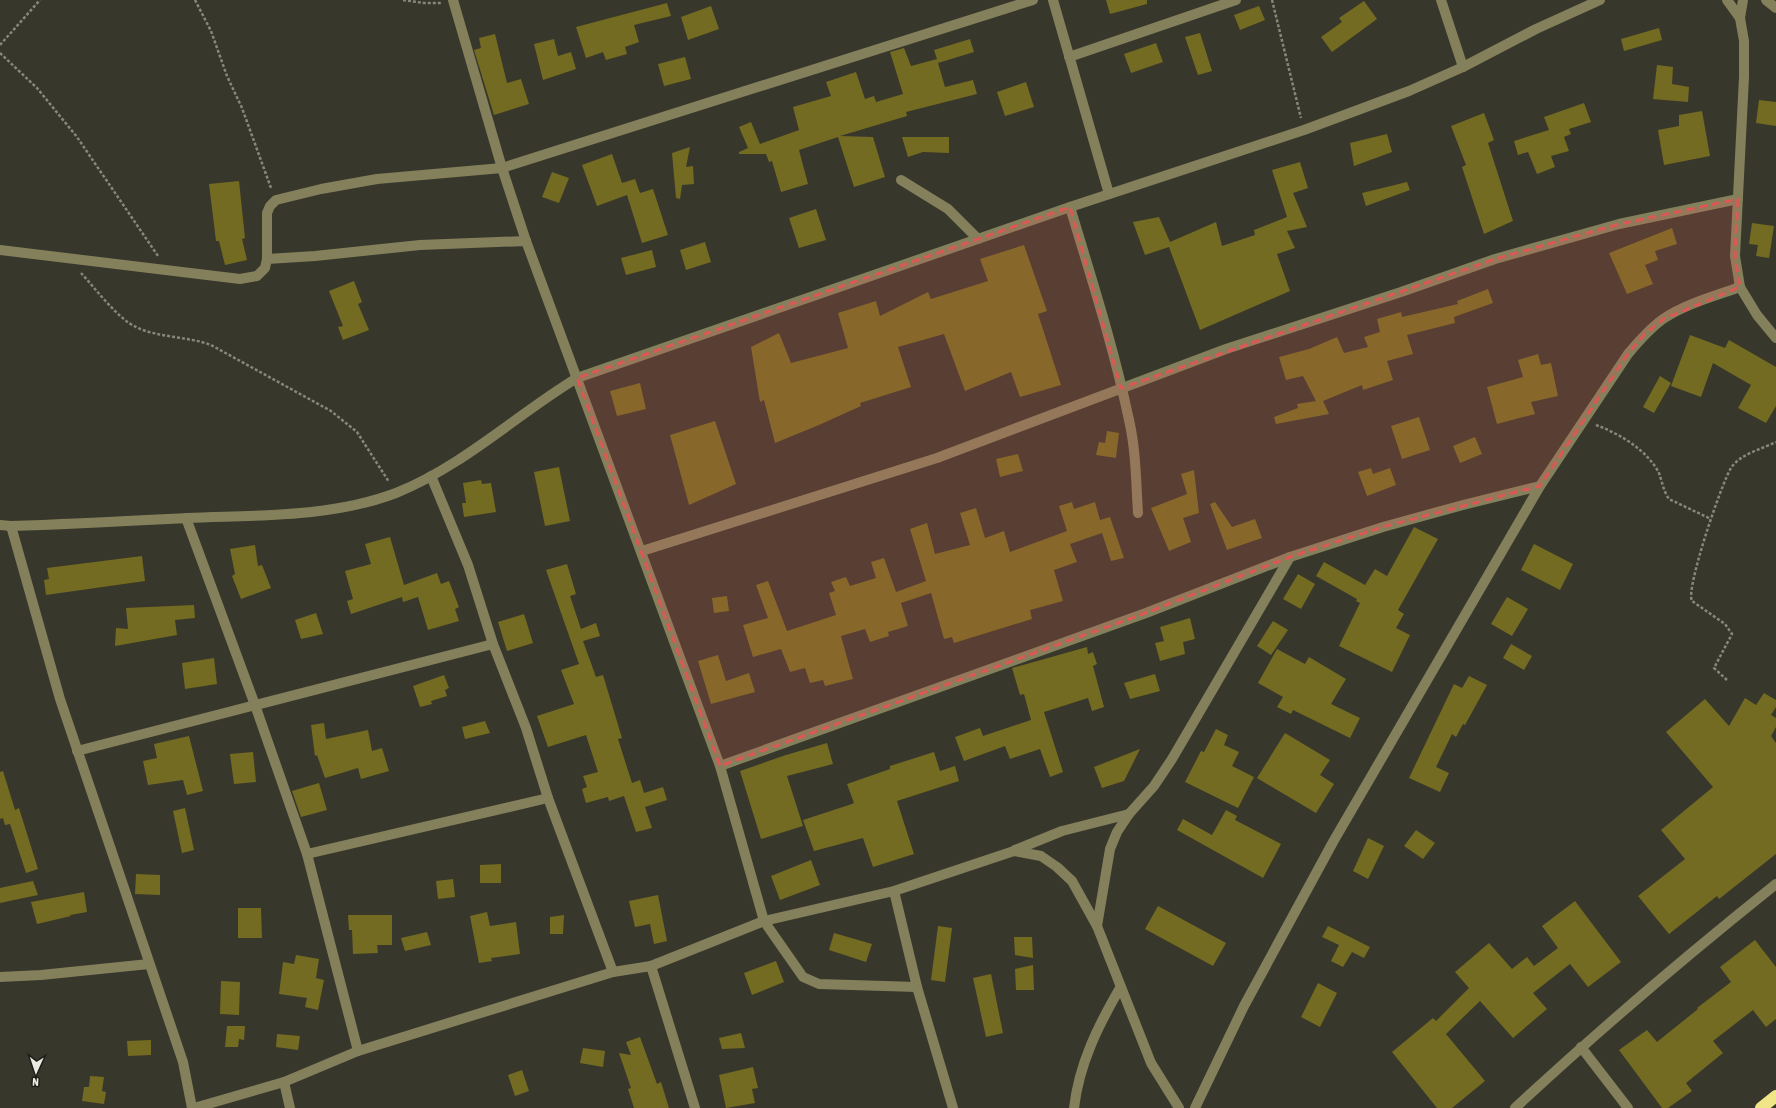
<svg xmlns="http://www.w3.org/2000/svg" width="1776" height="1108" font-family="'Asap Condensed',sans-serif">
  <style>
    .building { fill: #736b21 }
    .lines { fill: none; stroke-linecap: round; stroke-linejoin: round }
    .path { stroke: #88877d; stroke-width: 2.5; stroke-dasharray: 3 2; stroke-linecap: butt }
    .minor { stroke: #84805c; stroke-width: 10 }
    .highway { stroke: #f1e687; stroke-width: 12 }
    .marked { fill: #db5856; fill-opacity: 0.2; stroke: #db5856; stroke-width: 3; stroke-dasharray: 8 5; stroke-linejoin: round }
  </style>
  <rect width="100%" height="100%" fill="#38372b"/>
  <g class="building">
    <polygon points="1106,0 1147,0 1147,4 1110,14"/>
    <polygon points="1364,1 1377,19 1332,52 1321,37 1342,22 1339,18"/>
    <polygon points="667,3 671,16 634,25 639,42 625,47 627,54 606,60 603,52 586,58 576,27"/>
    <polygon points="711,6 719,29 688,40 681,17"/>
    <polygon points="1259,6 1265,20 1240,30 1234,15"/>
    <polygon points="1659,28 1662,40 1624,51 1621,39"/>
    <polygon points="1200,33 1212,71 1198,75 1185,37"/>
    <polygon points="495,34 507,83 521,79 529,104 494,115 474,50 481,48 479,38"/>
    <polygon points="554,39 558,56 571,52 576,69 543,80 534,44"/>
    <polygon points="970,39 974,52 938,63 945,87 973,80 977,94 906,112 907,116 840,136 873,137 885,177 854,187 838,137 799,150 808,184 781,192 772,161 769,162 766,154 739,154 739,152 748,148 739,127 751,122 760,144 799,130 793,107 831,96 826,82 856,72 865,99 874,96 876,102 903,94 890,52 904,48 911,66 937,59 934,50"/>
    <polygon points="1156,43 1163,62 1131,73 1124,54"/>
    <polygon points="685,57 691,79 664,86 658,64"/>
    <polygon points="1657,65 1673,67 1672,84 1689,87 1688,102 1653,99"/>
    <polygon points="1026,82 1034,107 1005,116 997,92"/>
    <polygon points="1759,100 1776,102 1776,126 1756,123"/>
    <polygon points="1584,103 1591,122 1569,129 1571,134 1564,137 1569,151 1551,156 1555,167 1537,174 1528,152 1518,155 1514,141 1549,130 1544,117"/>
    <polygon points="1702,111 1710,156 1664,165 1658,130 1679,126 1679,115"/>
    <polygon points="1484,113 1494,140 1488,143 1513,221 1484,234 1462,167 1466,165 1451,126"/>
    <polygon points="1387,134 1392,152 1354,166 1350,143"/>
    <polygon points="902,137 949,137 949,153 923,152 908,157"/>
    <polygon points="690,147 686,167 693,166 694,184 682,185 680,199 676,198 672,153"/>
    <polygon points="612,154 622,183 635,179 640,193 653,189 668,235 642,243 627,195 597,206 582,165"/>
    <polygon points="1300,162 1308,188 1293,193 1307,227 1287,231 1295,248 1277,254 1290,291 1200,330 1169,247 1145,255 1133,222 1159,217 1170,242 1216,222 1222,246 1255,235 1254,230 1287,217 1272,170"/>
    <polygon points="552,172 569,178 559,203 542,197"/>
    <polygon points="239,181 245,238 242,239 247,260 225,265 219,241 216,241 209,184"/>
    <polygon points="1407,182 1410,190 1366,206 1362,193"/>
    <polygon points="816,209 826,240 799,248 789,218"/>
    <polygon points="1752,223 1774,226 1769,258 1756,256 1758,245 1749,244"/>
    <polygon points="1672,228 1677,244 1655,251 1658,260 1645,265 1653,284 1627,294 1609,253"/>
    <polygon points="705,242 711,262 686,270 680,250"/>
    <polygon points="1024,245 1047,311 1038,314 1061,385 1020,397 1011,372 965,391 944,334 898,347 911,387 860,403 861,406 819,425 775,443 764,400 760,402 751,347 779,333 791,363 848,348 838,313 876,301 880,316 928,292 931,299 988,281 980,259"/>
    <polygon points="652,250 656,267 626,275 621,258"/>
    <polygon points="354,281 362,302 358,304 369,330 343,340 338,327 343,326 329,291"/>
    <polygon points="1488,289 1493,303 1454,317 1455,323 1407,335 1413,354 1387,361 1393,380 1363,390 1362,385 1323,401 1329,414 1276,424 1274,417 1298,408 1297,404 1316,401 1303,376 1286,380 1279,357 1309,349 1337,337 1344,353 1368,347 1364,337 1380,332 1377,319 1401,312 1402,317 1458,304 1457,301"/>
    <polygon points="1690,335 1725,348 1729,340 1776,367 1776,406 1766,423 1738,408 1751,385 1713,363 1701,397 1671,386"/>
    <polygon points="1538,354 1541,365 1551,363 1558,396 1531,402 1535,414 1497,424 1487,387 1523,377 1518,360"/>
    <polygon points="1660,376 1671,383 1654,413 1643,407"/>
    <polygon points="640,383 646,409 617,416 610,391"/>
    <polygon points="1419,417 1430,450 1402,459 1391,426"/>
    <polygon points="715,421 736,484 689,505 670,435"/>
    <polygon points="1107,431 1119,433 1116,458 1096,455 1099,442 1105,443"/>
    <polygon points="1475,437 1482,454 1460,463 1453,446"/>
    <polygon points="1018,454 1023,471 1000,477 996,459"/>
    <polygon points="559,467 570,521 545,526 534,472"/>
    <polygon points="1371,468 1373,474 1390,468 1396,485 1367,496 1358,472"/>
    <polygon points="1194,470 1199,513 1183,518 1191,542 1169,551 1151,508 1187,494 1181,474"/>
    <polygon points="481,480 482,484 491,483 496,512 464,517 462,503 466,503 463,483"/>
    <polygon points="1072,502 1074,509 1095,502 1100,520 1110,517 1124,558 1111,561 1102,533 1070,544 1077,562 1054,570 1063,601 1030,610 1032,619 954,643 952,637 944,639 931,593 901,603 908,626 888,632 889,636 870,642 865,629 841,636 853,679 825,686 823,680 810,683 805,668 790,672 781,649 753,657 743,625 768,618 756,585 768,581 787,631 836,615 829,593 835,591 831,582 846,577 850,586 876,578 871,562 884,558 896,592 926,581 910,529 927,523 935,554 970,545 960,513 976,508 985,538 1004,531 1010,552 1067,531 1059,506"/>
    <polygon points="1215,502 1232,527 1255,519 1262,538 1227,550 1210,504"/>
    <polygon points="1414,527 1438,539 1398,610 1404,614 1396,628 1410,635 1392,672 1339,646 1360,603 1356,601 1357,599 1316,576 1324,562 1365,585 1375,569 1387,576"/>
    <polygon points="390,537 404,585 437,573 441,584 449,581 459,607 455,609 459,621 428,630 418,597 403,602 402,597 351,614 347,601 353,599 345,571 371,564 365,544"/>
    <polygon points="1534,544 1573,564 1560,590 1521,570"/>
    <polygon points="255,545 258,566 262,565 271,588 241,599 232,576 235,574 230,549"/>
    <polygon points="142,556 145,581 46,595 44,580 49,579 47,568"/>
    <polygon points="567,564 576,594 570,596 581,629 596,623 600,636 583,641 596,677 603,675 622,738 618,739 632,783 640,780 644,793 663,787 667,800 645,807 652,828 636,832 624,796 609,801 608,797 586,803 582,789 587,787 583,776 598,772 586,735 548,747 537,716 574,704 561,670 579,664 546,570"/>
    <polygon points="1298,574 1315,584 1301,609 1283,599"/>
    <polygon points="727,596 729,611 714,613 712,598"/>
    <polygon points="1507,597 1528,609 1512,636 1491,624"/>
    <polygon points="194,605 195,618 175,620 177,635 115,646 116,628 128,629 126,608"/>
    <polygon points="316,613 323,634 301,639 295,620"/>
    <polygon points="524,614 533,643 507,651 498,622"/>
    <polygon points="1190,618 1195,639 1183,642 1185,654 1160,661 1155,643 1164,641 1160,627"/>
    <polygon points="1273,621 1288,630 1271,655 1257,646"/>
    <polygon points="1511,644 1532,656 1524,670 1503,658"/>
    <polygon points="1087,647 1088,654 1093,652 1097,664 1093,666 1104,707 1092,711 1088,698 1044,712 1063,772 1050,777 1040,749 1010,759 1005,746 964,761 955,737 980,728 983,736 1031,720 1024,694 1020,695 1012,668"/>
    <polygon points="1277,649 1305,664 1309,657 1346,679 1331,704 1360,718 1350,738 1293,710 1291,714 1277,707 1283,697 1258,683"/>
    <polygon points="718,655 726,681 749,673 755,692 711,704 698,661"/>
    <polygon points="214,658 217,684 185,689 182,663"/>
    <polygon points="1155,674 1160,691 1130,699 1124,683"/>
    <polygon points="444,675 449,688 445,690 447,696 431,701 432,704 420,707 413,686"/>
    <polygon points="1469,676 1487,685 1465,725 1463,724 1456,737 1452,734 1436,767 1449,773 1440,792 1409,778 1454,684 1462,688"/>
    <polygon points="1764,693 1776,700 1776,707 1771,715 1776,718 1776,727 1771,736 1776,743 1776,854 1719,899 1717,896 1669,934 1638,896 1685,859 1661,830 1713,787 1666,732 1705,699 1729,726 1745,698 1756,705"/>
    <polygon points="485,721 490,733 465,739 462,727"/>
    <polygon points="324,723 326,739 368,730 372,751 382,748 389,771 361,779 358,768 325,778 317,755 315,756 311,725"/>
    <polygon points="1216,729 1228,735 1224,745 1239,752 1232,766 1254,777 1238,808 1185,782 1201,751 1204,752"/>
    <polygon points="1285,733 1330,760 1320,775 1334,784 1316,813 1257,778"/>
    <polygon points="189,736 203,791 187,795 183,780 148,785 143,761 157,758 154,744"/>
    <polygon points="827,743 833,764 787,776 803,826 761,839 740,771 786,755"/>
    <polygon points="1140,749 1124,781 1102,788 1094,767"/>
    <polygon points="253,752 256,782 234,784 230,754"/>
    <polygon points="934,752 940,771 955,766 959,781 897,801 914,854 873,867 863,838 814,851 803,820 852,804 854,803 847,784 890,769 890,766"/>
    <polygon points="3,771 15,810 19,808 38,869 26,873 10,824 5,825 3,818 0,819 0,772"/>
    <polygon points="319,783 327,810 301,817 292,791"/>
    <polygon points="185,808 194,850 182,853 173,811"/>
    <polygon points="1226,810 1237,816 1235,820 1281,844 1263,878 1177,830 1183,819 1212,835"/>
    <polygon points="1416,830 1435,843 1423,859 1404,846"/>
    <polygon points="1368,838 1384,846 1368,879 1353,871"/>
    <polygon points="811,860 820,885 780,900 771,876"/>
    <polygon points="501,864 501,883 480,883 480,865"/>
    <polygon points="136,874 160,875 160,895 135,894"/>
    <polygon points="453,879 455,897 438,899 436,881"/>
    <polygon points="33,881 38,895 0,903 0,888"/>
    <polygon points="84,892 87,912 70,915 71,916 37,924 31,902"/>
    <polygon points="658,895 667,941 654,944 650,924 635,927 629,901"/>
    <polygon points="1575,901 1621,962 1588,987 1570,964 1533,993 1547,1009 1513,1038 1480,1001 1446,1034 1485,1081 1452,1108 1437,1108 1392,1052 1433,1018 1436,1021 1469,988 1455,972 1489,943 1512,969 1527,957 1534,966 1558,948 1542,926"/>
    <polygon points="1158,906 1226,943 1213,966 1145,929"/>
    <polygon points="238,908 261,908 262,938 238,938"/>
    <polygon points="487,912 490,926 516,922 520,954 491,958 492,961 479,963 470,916"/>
    <polygon points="348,915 392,915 392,945 377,945 378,953 353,954 352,930 349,930"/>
    <polygon points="564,915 563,934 550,934 550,917"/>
    <polygon points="938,926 952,928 945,982 931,980"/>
    <polygon points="1328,926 1370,947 1364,958 1352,952 1343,967 1331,961 1339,945 1322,937"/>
    <polygon points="427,932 431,945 405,951 401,938"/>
    <polygon points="834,933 872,944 866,962 829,950"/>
    <polygon points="1014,937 1032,937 1033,958 1015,955"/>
    <polygon points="1755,940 1776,967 1776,1019 1766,1027 1753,1010 1713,1041 1723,1053 1686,1083 1692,1091 1668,1108 1662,1108 1619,1050 1647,1030 1657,1042 1698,1009 1697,1008 1731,982 1720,967"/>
    <polygon points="296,955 319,959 316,978 324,980 318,1010 305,1007 307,998 279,994 283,962 294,964"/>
    <polygon points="776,961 784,982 752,995 744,973"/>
    <polygon points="1033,965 1034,990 1016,990 1015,969"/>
    <polygon points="991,974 1003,1033 986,1037 973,978"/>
    <polygon points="221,981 240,982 239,1015 220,1014"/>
    <polygon points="1318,983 1337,993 1320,1027 1301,1017"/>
    <polygon points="227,1026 245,1026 244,1040 239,1039 238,1047 225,1047"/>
    <polygon points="741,1033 745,1048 722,1049 719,1038"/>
    <polygon points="277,1034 300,1036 298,1050 276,1047"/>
    <polygon points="640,1037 657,1084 661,1082 669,1108 634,1108 628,1089 631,1088 619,1053 631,1055 626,1042"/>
    <polygon points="151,1040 151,1055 128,1056 127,1041"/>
    <polygon points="583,1048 605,1051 603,1067 580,1063"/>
    <polygon points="753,1067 758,1088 752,1089 755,1103 726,1108 719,1075"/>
    <polygon points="522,1070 529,1091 515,1096 508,1075"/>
    <polygon points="90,1076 104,1077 102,1091 106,1092 104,1104 82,1101 84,1087 89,1087"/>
  </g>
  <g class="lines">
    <g class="path">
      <polyline points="195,0 211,31 227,76 242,108 271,188"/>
      <polyline points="403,0 424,3 442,3"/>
      <polyline points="1272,0 1301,118"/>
      <polyline points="0,45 40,0"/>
      <polyline points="0,53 37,88 77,137 158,256"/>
      <path d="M81 273C95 288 118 319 136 327 158 338 187 336 211 345L331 411 357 432 389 482"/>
      <path d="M1596 425C1620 434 1647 450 1659 473 1662 482 1664 492 1669 499L1711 519"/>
      <path d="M1727 680 1714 668 1732 634 1725 624 1692 601C1685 590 1722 482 1731 468 1740 454 1762 449 1776 442"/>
    </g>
    <g class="minor">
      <polyline points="453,0 502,168 526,241 720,766 1146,613 1290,557 1383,527 1463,505 1540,486"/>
      <polyline points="1053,0 1109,194"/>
      <polyline points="1441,0 1463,67"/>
      <polyline points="1727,0 1740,18 1744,41 1744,77 1735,256 1740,287 1757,315 1776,338"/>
      <polyline points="1766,0 1776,8"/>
      <polyline points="1740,18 1743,0"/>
      <polyline points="1069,57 1236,0"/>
      <polyline points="901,180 948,209 978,239"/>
      <path d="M1070 207C1091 277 1114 348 1129 420 1136 450 1136 482 1138 513"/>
      <polyline points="0,250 240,279 257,276 265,268 267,259 267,213 270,206 276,200 321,189 377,179 502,168 1033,0"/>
      <polyline points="267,259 315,256 420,245 526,241"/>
      <polyline points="431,476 468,565 493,644 526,728 548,798 613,972"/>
      <polyline points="186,518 255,705 307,854 358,1051"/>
      <path d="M0 525 11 526C70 524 128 521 187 518 256 515 330 518 396 493 463 466 516 415 577 378L1070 207 1304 130 1409 91 1463 67 1536 29 1600 0"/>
      <polyline points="11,526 60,699 183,1062 192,1108"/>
      <polyline points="642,551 937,458 1226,349 1401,292 1495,259 1619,224 1738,199"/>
      <polyline points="77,751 493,644"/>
      <polyline points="720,766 764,921 803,977 819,984 917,987"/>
      <polyline points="1015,850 1062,831 1129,814"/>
      <polyline points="307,854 548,798"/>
      <polyline points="894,891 917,987 953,1108"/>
      <polyline points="1097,926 1110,849 1117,832 1129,814 1154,786 1172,759 1290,557"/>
      <polyline points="651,966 764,921 894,891 1014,851 1041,856 1057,867 1072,881 1097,926 1151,1063 1179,1108"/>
      <polyline points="0,977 41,975 149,964"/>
      <polyline points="1581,1047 1628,1108"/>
      <polyline points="284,1082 290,1108"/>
      <polyline points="194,1108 284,1082 358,1051 613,972 651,966 695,1108"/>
      <path d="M1074 1108C1079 1064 1098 1026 1120 988"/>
      <path d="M1195 1108 1244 1006 1333 842 1540 486 1628 354C1638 342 1649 329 1663 319 1685 304 1715 296 1740 287"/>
      <path d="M1515 1108C1599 1030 1686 956 1776 884"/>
    </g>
    <polyline class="highway" points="1761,1108 1776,1096"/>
  </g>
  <path class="marked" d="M1738 199 1735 256 1740 287 1664 319 1644 335 1628 354 1540 486 1383 527 1290 557 1146 613 720 766 577 378 1070 207 1121 388 1495 259 1619 224Z"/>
  <g transform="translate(36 1072) rotate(183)" stroke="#1e1e19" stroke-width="3" paint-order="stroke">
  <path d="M0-3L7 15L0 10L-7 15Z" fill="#eaeae2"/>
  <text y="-6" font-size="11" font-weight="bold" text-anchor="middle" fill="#eaeae2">N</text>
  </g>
</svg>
